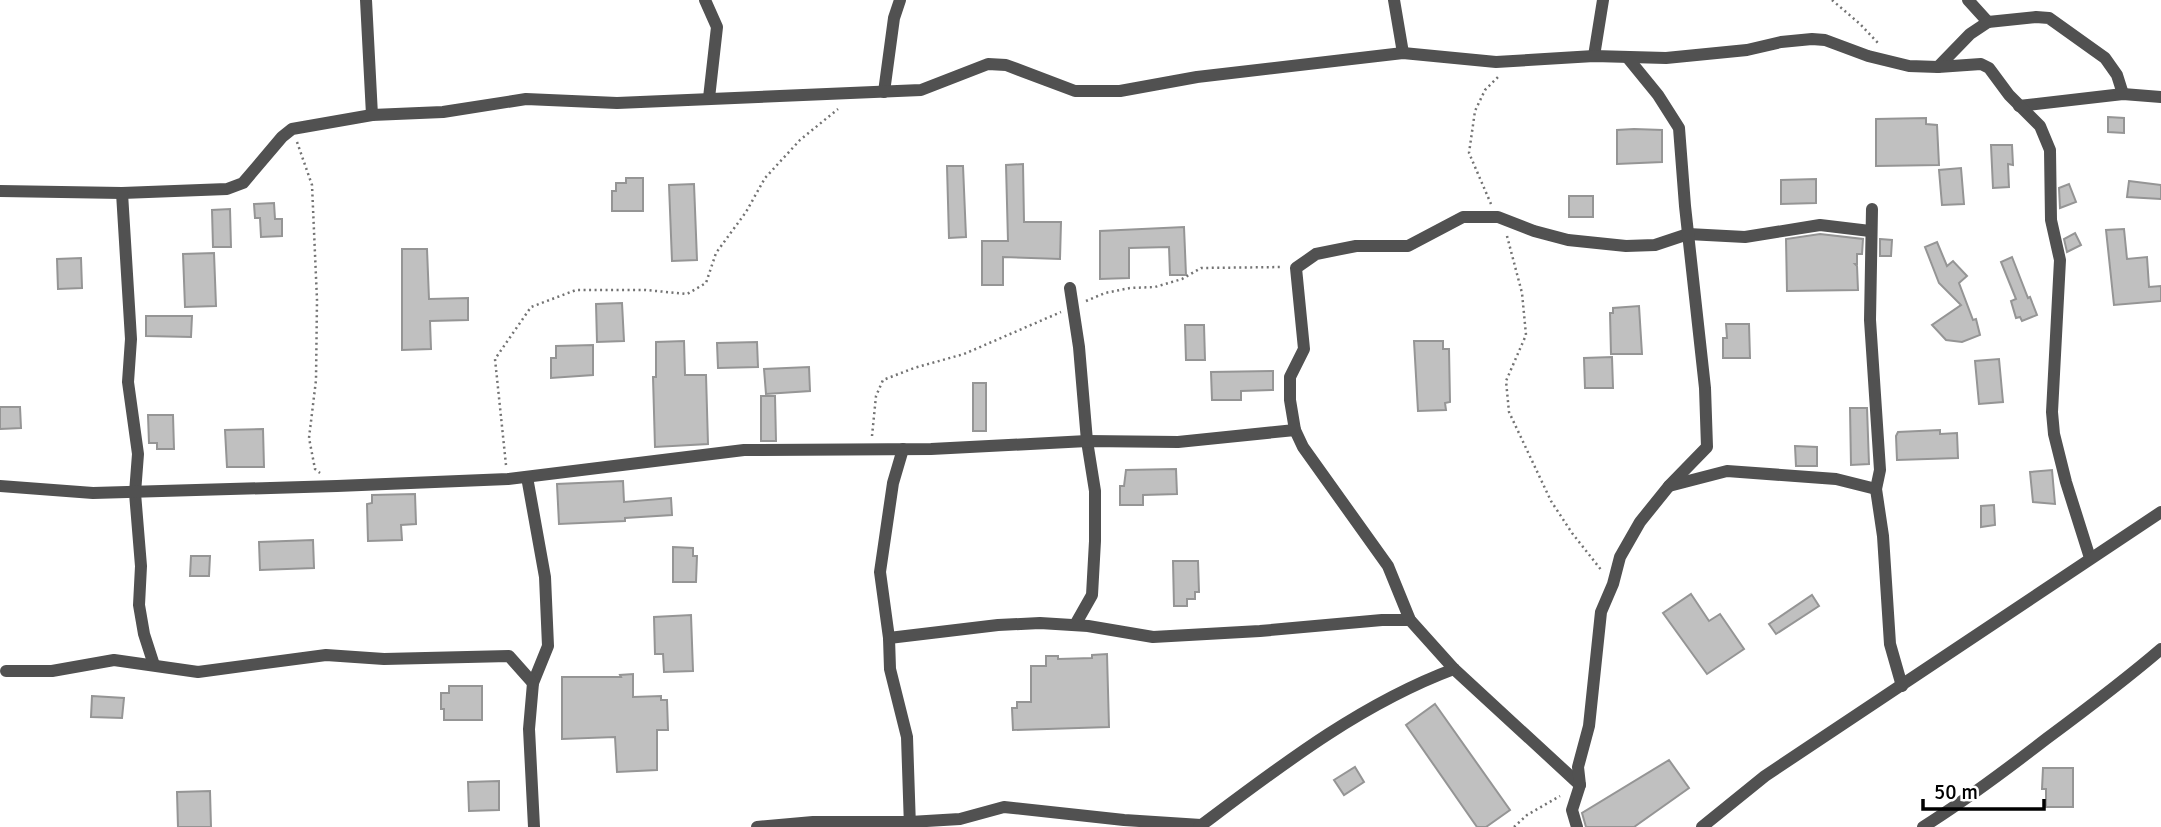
<svg xmlns="http://www.w3.org/2000/svg" width="2161" height="827" font-family="Signika,sans-serif">
  <style>
    .building { fill: #c0c0c0; stroke: #959595; stroke-width: 2 }
    .lines { fill: none; stroke-linecap: round; stroke-linejoin: round }
    .path { stroke: #737373; stroke-width: 2.5; stroke-dasharray: 2 3.5; stroke-linecap: butt }
    .minor { stroke: #515151; stroke-width: 12 }
  </style>
  <rect width="100%" height="100%" fill="#fff"/>
  <g class="building">
    <polygon points="2108,117 2124,118 2124,133 2108,132"/>
    <polygon points="1926,118 1926,124 1937,125 1939,165 1876,166 1876,119"/>
    <polygon points="1634,129 1662,130 1662,162 1617,164 1617,130"/>
    <polygon points="1991,145 2012,145 2013,165 2008,164 2009,187 1993,188"/>
    <polygon points="1023,164 1024,222 1061,222 1060,259 1003,257 1003,285 982,285 982,241 1008,241 1006,165"/>
    <polygon points="947,166 963,166 966,237 949,238"/>
    <polygon points="1961,168 1964,204 1942,205 1939,170"/>
    <polygon points="626,178 643,178 643,211 612,211 612,191 616,191 616,183 626,183"/>
    <polygon points="1816,179 1816,203 1781,204 1781,180"/>
    <polygon points="2129,181 2161,185 2161,199 2127,197"/>
    <polygon points="694,184 697,260 672,261 669,185"/>
    <polygon points="2069,184 2076,202 2060,208 2059,188"/>
    <rect x="1569" y="196" width="24" height="21"/>
    <polygon points="274,203 275,219 282,219 282,236 261,237 260,218 255,218 254,204"/>
    <polygon points="230,209 231,247 213,247 212,210"/>
    <polygon points="1184,227 1186,275 1170,275 1169,247 1129,248 1129,278 1100,279 1100,231"/>
    <polygon points="2124,229 2127,259 2147,257 2149,287 2161,286 2161,301 2114,305 2106,230"/>
    <polygon points="2075,233 2081,245 2067,252 2064,239"/>
    <polygon points="1820,234 1863,239 1862,254 1857,254 1857,264 1855,264 1857,266 1858,290 1787,291 1786,239"/>
    <polygon points="1880,239 1892,240 1891,256 1880,256"/>
    <polygon points="1937,242 1947,266 1953,261 1967,276 1959,283 1973,320 1976,319 1980,335 1962,342 1946,340 1932,325 1961,305 1939,283 1925,247"/>
    <polygon points="402,249 427,249 429,299 468,298 468,320 430,321 431,349 402,350"/>
    <polygon points="214,253 216,306 185,307 183,254"/>
    <polygon points="2012,257 2028,298 2030,297 2037,315 2022,321 2020,317 2016,318 2011,301 2016,299 2001,262"/>
    <polygon points="81,258 82,288 58,289 57,259"/>
    <polygon points="622,303 624,341 597,342 596,304"/>
    <polygon points="1639,306 1642,354 1611,354 1610,313 1613,313 1613,308"/>
    <polygon points="146,316 192,316 191,337 146,336"/>
    <polygon points="1726,324 1749,324 1750,358 1723,358 1723,338 1727,338"/>
    <polygon points="1185,325 1204,325 1205,360 1186,360"/>
    <polygon points="684,341 685,375 706,375 708,444 655,447 653,377 656,377 656,342"/>
    <polygon points="1414,341 1443,341 1443,349 1449,349 1450,402 1445,403 1446,410 1418,411"/>
    <polygon points="757,342 758,367 718,368 717,343"/>
    <polygon points="593,345 593,375 551,378 551,358 556,358 556,346"/>
    <polygon points="1612,357 1613,388 1585,388 1584,358"/>
    <polygon points="1999,359 2003,402 1979,404 1975,361"/>
    <polygon points="809,367 810,391 766,394 764,369"/>
    <polygon points="1273,371 1273,390 1241,391 1241,400 1212,400 1211,372"/>
    <rect x="973" y="383" width="13" height="48"/>
    <polygon points="761,396 775,396 776,441 761,441"/>
    <polygon points="0,407 20,407 21,428 0,429"/>
    <polygon points="1850,408 1867,408 1869,464 1851,465"/>
    <polygon points="148,415 173,415 174,449 157,449 157,443 149,443"/>
    <polygon points="263,429 264,467 227,467 225,430"/>
    <polygon points="1940,430 1940,434 1957,433 1958,458 1897,460 1896,436 1898,432"/>
    <polygon points="1795,446 1817,447 1817,466 1796,466"/>
    <polygon points="1176,469 1177,494 1143,495 1143,505 1120,505 1120,486 1124,486 1126,470"/>
    <polygon points="2052,470 2055,504 2033,502 2030,472"/>
    <polygon points="623,481 624,502 671,498 672,515 625,518 625,521 559,524 557,484"/>
    <polygon points="415,494 416,524 401,525 402,540 368,541 367,504 372,503 372,495"/>
    <polygon points="1994,505 1995,525 1981,527 1981,506"/>
    <polygon points="313,540 314,568 260,570 259,542"/>
    <polygon points="673,547 693,548 693,556 697,556 696,582 673,582"/>
    <polygon points="191,556 210,556 209,576 190,576"/>
    <polygon points="1173,561 1198,561 1199,592 1195,592 1195,599 1187,599 1187,606 1174,606"/>
    <polygon points="1691,594 1709,621 1720,614 1744,649 1707,674 1663,613"/>
    <polygon points="1812,595 1819,606 1776,634 1769,624"/>
    <polygon points="691,615 693,671 664,672 663,654 655,654 654,617"/>
    <polygon points="1107,654 1109,727 1013,730 1012,708 1017,708 1017,702 1031,702 1031,666 1046,666 1046,656 1058,656 1058,659 1092,658 1092,655"/>
    <polygon points="633,674 633,697 661,696 661,700 667,700 668,730 657,730 657,770 617,772 615,737 562,739 562,677 621,677 620,675"/>
    <polygon points="449,686 482,686 482,720 444,720 444,709 441,709 441,693 449,693"/>
    <polygon points="92,696 124,698 122,718 91,717"/>
    <polygon points="1435,704 1510,810 1486,827 1477,827 1406,725"/>
    <polygon points="1669,760 1689,788 1634,827 1586,827 1582,813"/>
    <polygon points="1355,767 1364,782 1344,795 1334,780"/>
    <polygon points="2043,768 2073,768 2073,807 2046,807 2046,789 2042,789"/>
    <polygon points="499,781 499,810 469,811 468,782"/>
    <polygon points="210,791 211,827 178,827 177,792"/>
  </g>
  <g class="lines">
    <g class="path">
      <polyline points="1832,0 1860,24 1878,43"/>
      <polyline points="297,142 312,185 317,300 316,380 309,438 315,469 320,473"/>
      <polyline points="1491,204 1469,153 1475,111 1485,90 1498,77"/>
      <polyline points="1507,236 1522,293 1526,335 1506,381 1509,412 1551,501 1572,533 1602,571"/>
      <polyline points="1086,301 1105,293 1130,288 1155,287 1182,279 1201,268 1283,267"/>
      <polyline points="872,436 876,396 883,380 914,368 964,354 1061,312"/>
      <polyline points="506,465 495,359 531,307 576,290 646,290 687,294 706,283 716,253 746,212 765,178 800,140 838,109"/>
      <polyline points="1514,827 1527,815 1560,796"/>
    </g>
    <g class="minor">
      <polyline points="366,0 372,115"/>
      <polyline points="705,0 717,27 709,98"/>
      <polyline points="1394,0 1403,53"/>
      <polyline points="1968,0 1988,22"/>
      <polyline points="1594,56 1603,0"/>
      <polyline points="1938,67 1970,34 1988,22 2036,17 2049,18 2105,58 2117,75 2123,94"/>
      <polyline points="884,92 894,18 900,0"/>
      <polyline points="2019,106 2123,94 2161,97"/>
      <polyline points="0,191 122,193 227,189 243,183 282,137 292,129 372,115 443,112 526,99 617,103 921,90 988,64 1006,65 1075,91 1120,91 1197,77 1403,53 1496,62 1594,56 1666,58 1747,50 1781,42 1812,39 1825,40 1868,56 1909,66 1938,67 1981,64 1989,68 2009,95 2040,126 2050,150 2051,220 2060,260 2052,412 2054,434 2066,482 2090,558"/>
      <polyline points="122,193 131,339 128,382 138,454 135,493 141,566 139,605 144,634 154,665"/>
      <polyline points="1872,209 1870,320 1880,470 1876,489 1883,536 1890,644 1902,686"/>
      <polyline points="1070,288 1079,347 1087,441 1095,491 1095,541 1092,595 1075,625"/>
      <polyline points="903,449 893,483 880,572 889,638 890,669 907,737 910,827"/>
      <polyline points="527,477 545,577 548,646 533,683 529,729 534,827"/>
      <polyline points="0,486 93,493 337,486 508,479 744,450 931,449 1087,441 1178,442 1295,430"/>
      <polyline points="1669,486 1727,471 1836,479 1876,489"/>
      <polyline points="889,638 998,625 1040,623 1088,626 1153,637 1260,631 1382,620 1410,620"/>
      <polyline points="6,671 52,671 114,660 198,672 326,655 384,659 509,656 533,683"/>
      <polyline points="1580,785 1454,669 1410,620 1388,566 1303,447 1295,430 1290,400 1290,377 1304,349 1296,268 1316,254 1356,246 1408,246 1463,217 1498,217 1534,231 1568,240 1626,246 1655,245 1688,234 1745,237 1820,225 1870,231"/>
      <polyline points="757,827 813,822 910,822 960,819 1004,807 1124,820 1201,825"/>
      <path d="M1199 827C1279 767 1360 704 1454 669"/>
      <polyline points="1577,827 1572,810 1580,785 1578,767 1589,726 1601,612 1613,584 1620,557 1640,522 1669,486 1707,447 1705,388 1685,206 1679,128 1658,95 1627,57"/>
      <polyline points="1702,827 1765,776 2161,512"/>
      <path d="M1923 827C1966 800 2006 770 2046 739 2085 710 2124 681 2161 649"/>
    </g>
  </g>
  <path d="M1923 799v10h121v-10" fill="none" stroke="#000000" stroke-width="3.5"/>
  <text x="1934" y="799" font-size="21" fill="#000000" stroke="#ffffff" stroke-width="5" paint-order="stroke">50 m</text>
</svg>
